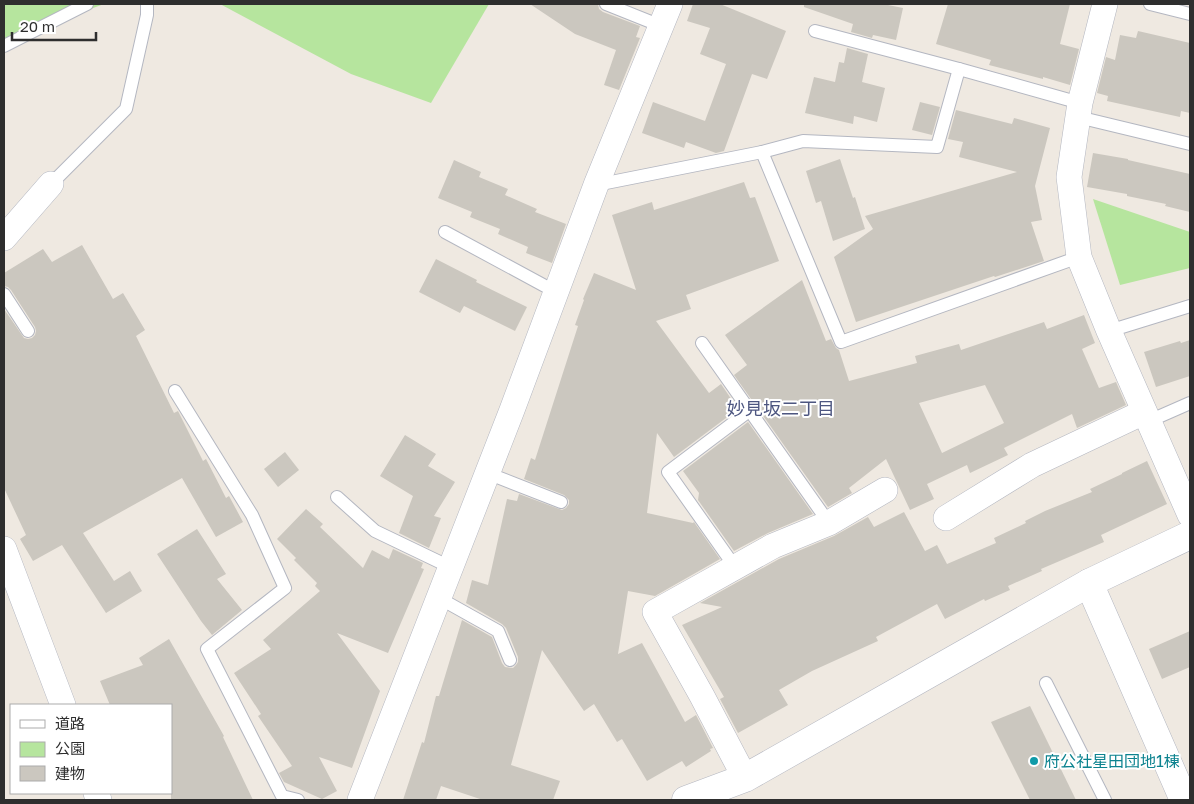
<svg xmlns="http://www.w3.org/2000/svg" width="1194" height="804" font-family="'Golos Text','Noto Sans JP',sans-serif">
  <style>
    .green { fill: #b6e59e }
    .building { fill: #cbc7bf; fill-rule: evenodd }
    .lines { fill: none; stroke-linecap: round; stroke-linejoin: round }
    .service-casing { stroke: #b4b7c1; stroke-width: 14 }
    .minor-casing { stroke: #b4b7c1; stroke-width: 26 }
    .tertiary-casing { stroke: #b4b7c1; stroke-width: 29 }
    .service { stroke: #fff; stroke-width: 12 }
    .minor { stroke: #fff; stroke-width: 25 }
    .tertiary { stroke: #fff; stroke-width: 28 }
    .culture-dot { fill: #0f9aa8; stroke: #fff; stroke-width: 2 }
    .labels { text-anchor: middle; dominant-baseline: central; stroke-width: 4; stroke-linejoin: round; paint-order: stroke }
    .culture-label { font-size: 16px; fill: #0d838f; stroke: #fff; text-anchor: start }
    .neighbourhood-label { font-size: 18px; fill: #4d5680; stroke: #fff }
  </style>
  <rect width="100%" height="100%" fill="#efe9e1"/>
  <g class="green">
    <polygon points="4,4 104,4 4,41"/>
    <polygon points="220,4 489,4 431,103 351,74"/>
    <polygon points="1093,199 1190,232 1190,268 1120,285"/>
  </g>
  <g class="building">
    <polygon points="530,4 598,4 599,9 603,12 640,26 636,37 640,38 619,90 604,85 616,50 575,34"/>
    <polygon points="693,4 720,4 786,31 767,79 752,74 724,151 716,153 686,142 684,148 642,133 653,102 705,121 726,64 700,54 710,28 687,21"/>
    <polygon points="804,4 883,4 903,8 896,40 873,35 872,38 851,32 853,24 804,7"/>
    <polygon points="948,4 1070,4 1060,44 1079,49 1070,85 1043,77 1043,79 989,65 991,60 936,44"/>
    <polygon points="1138,31 1190,43 1190,113 1181,111 1180,117 1107,101 1108,96 1097,93 1106,57 1115,60 1120,35 1136,38"/>
    <polygon points="847,48 868,54 862,82 885,88 877,122 854,116 853,124 805,113 814,77 835,82 839,62 844,63"/>
    <polygon points="920,102 940,107 932,135 912,130"/>
    <polygon points="956,110 1012,124 1014,118 1050,128 1035,186 1042,220 1031,222 1044,261 995,277 994,276 856,322 834,257 873,229 865,216 1017,172 959,157 963,142 948,139"/>
    <polygon points="1093,153 1128,159 1128,160 1190,174 1190,212 1165,206 1166,204 1127,196 1127,194 1087,187"/>
    <polygon points="840,159 853,198 855,197 865,229 833,241 821,201 816,203 806,171"/>
    <polygon points="454,160 481,172 479,177 508,189 505,195 537,209 535,212 566,224 552,263 526,253 528,247 498,234 500,229 470,217 472,212 438,198"/>
    <polygon points="744,182 750,198 755,197 779,261 686,295 691,309 656,321 709,393 721,384 738,409 674,457 657,433 647,513 693,523 694,522 720,559 655,596 628,591 618,654 642,643 685,722 696,715 713,748 710,749 711,751 686,767 682,761 647,781 622,739 617,742 594,704 584,711 542,650 511,765 560,781 553,800 483,800 441,786 436,800 403,800 422,742 424,743 436,696 439,696 462,620 492,637 502,663 505,667 513,668 516,665 518,662 518,657 506,628 502,624 466,603 472,580 488,585 507,499 517,501 519,494 562,510 566,508 569,504 569,500 564,495 524,479 531,458 535,460 578,326 575,325 584,300 583,299 594,273 636,290 612,215 652,202 654,210"/>
    <polygon points="82,245 113,299 123,293 145,330 136,336 174,413 178,411 203,461 206,459 226,498 229,496 243,522 216,537 182,478 83,533 114,581 130,571 142,591 106,613 62,545 33,561 20,539 26,535 4,488 4,309 24,338 28,339 32,338 35,335 36,331 35,327 11,290 8,287 4,286 4,273 43,249 52,262"/>
    <polygon points="436,259 477,280 476,282 527,307 515,331 464,306 460,313 419,292"/>
    <path d="M802 280 826 341 831 339 836 348 839 350 849 381 917 363 915 356 959 344 961 350 1044 322 1047 329 1084 315 1095 343 1082 349 1099 388 1116 382 1126 405 1077 428 1072 414 1004 448 1008 455 970 473 967 465 927 484 934 499 910 510 886 459 849 488 852 493 828 507 734 375 747 365 725 335ZM985 385 1004 423 942 453 919 403Z"/>
    <polygon points="1190,340 1190,376 1156,387 1144,352 1180,341 1181,343"/>
    <polygon points="748,422 813,514 768,533 734,551 698,500 699,493 683,471"/>
    <polygon points="405,435 436,454 428,466 455,482 434,516 441,518 429,548 399,533 413,496 380,476"/>
    <polygon points="285,452 299,470 278,487 264,469"/>
    <polygon points="1147,461 1167,504 1101,535 1104,542 1041,569 1042,571 1008,586 1010,590 985,601 984,599 945,619 937,604 876,637 878,641 812,671 779,690 788,705 738,733 720,699 724,697 682,625 722,607 700,603 779,559 834,536 868,517 874,527 904,512 925,551 937,545 947,564 996,543 994,538 1026,523 1025,521 1045,511 1092,492 1090,489 1122,474 1122,473"/>
    <polygon points="306,509 323,524 320,527 363,568 372,550 389,559 393,549 423,563 421,568 424,569 388,653 337,633 380,691 352,768 319,757 337,791 322,799 284,782 279,773 292,766 258,716 261,714 234,673 271,649 263,640 320,591 315,586 317,583 294,560 296,558 277,539"/>
    <polygon points="197,529 226,574 217,579 242,610 212,635 201,621 157,554"/>
    <polygon points="1190,631 1190,667 1162,679 1149,649"/>
    <polygon points="169,639 224,736 223,737 253,800 171,800 171,705 110,705 100,681 143,665 139,658"/>
    <polygon points="1030,706 1076,800 1030,800 991,722"/>
  </g>
  <g class="lines">
    <g class="service-casing">
      <g id="service">
        <polyline points="606,4 661,26"/>
        <polyline points="1150,4 1190,14"/>
        <polyline points="815,31 959,69"/>
        <polyline points="4,46 87,4"/>
        <polyline points="1078,117 1190,144"/>
        <polyline points="762,152 841,342 1079,257"/>
        <polyline points="51,184 126,109 147,15 147,4"/>
        <polyline points="596,185 762,152 803,141 937,147 959,69 1080,103"/>
        <polyline points="445,232 556,292"/>
        <polyline points="4,294 28,331"/>
        <polyline points="1109,331 1190,306"/>
        <polyline points="702,343 829,523"/>
        <polyline points="175,391 252,515 285,588 207,649 282,796 298,800"/>
        <polyline points="1149,421 1190,403"/>
        <polyline points="487,473 561,502"/>
        <polyline points="337,497 375,531 450,567"/>
        <polyline points="735,567 668,472 749,411"/>
        <polyline points="439,598 498,631 510,660"/>
        <polyline points="1046,683 1105,800"/>
      </g>
    </g>
    <g class="minor-casing">
      <g id="minor">
        <polyline points="1105,4 1080,103 1069,177 1079,257 1109,331 1190,515"/>
        <polyline points="4,238 51,184"/>
        <polyline points="946,518 1032,465 1144,412"/>
        <polyline points="4,549 63,705"/>
        <polyline points="745,778 702,696 655,612 773,546 829,523 885,490"/>
        <polyline points="96,793 99,800"/>
        <polyline points="360,800 512,410 596,185 670,4"/>
      </g>
    </g>
    <g class="tertiary-casing">
      <g id="tertiary">
        <polyline points="1089,583 1184,800"/>
        <polyline points="686,800 745,778 1089,583 1190,535"/>
      </g>
    </g>
    <use href="#service" class="service"/>
    <use href="#minor" class="minor"/>
    <use href="#tertiary" class="tertiary"/>
  </g>
  <circle class="culture-dot" cx="1034" cy="761" r="5"/>
  <g class="labels">
    <g class="culture-label">
      <text x="1044" y="761">府公社星田団地1棟</text>
    </g>
    <g class="neighbourhood-label">
      <text x="781" y="408">妙見坂二丁目</text>
    </g>
  </g>
  <rect width="1194" height="804" fill="none" stroke="#2e2e2e" stroke-width="10"/>
  <rect x="10" y="704" width="162" height="90" fill="#ffffff" stroke="#ababab"/>
  <rect x="20" y="720" width="25" height="8" fill="#ffffff" stroke="#ababab"/>
  <text x="55" y="729" font-size="15" fill="#2e2e2e">道路</text>
  <rect x="20" y="742" width="25" height="15" fill="#b6e59e" stroke="#ababab"/>
  <text x="55" y="754" font-size="15" fill="#2e2e2e">公園</text>
  <rect x="20" y="766" width="25" height="15" fill="#cbc7bf" stroke="#ababab"/>
  <text x="55" y="779" font-size="15" fill="#2e2e2e">建物</text>
  <path d="M12 32v8h84v-8" fill="none" stroke="#2e2e2e" stroke-width="2.5"/>
  <text x="20" y="32" font-size="15" fill="#2e2e2e" stroke="#ffffff" stroke-width="4" paint-order="stroke">20 m</text>
</svg>
